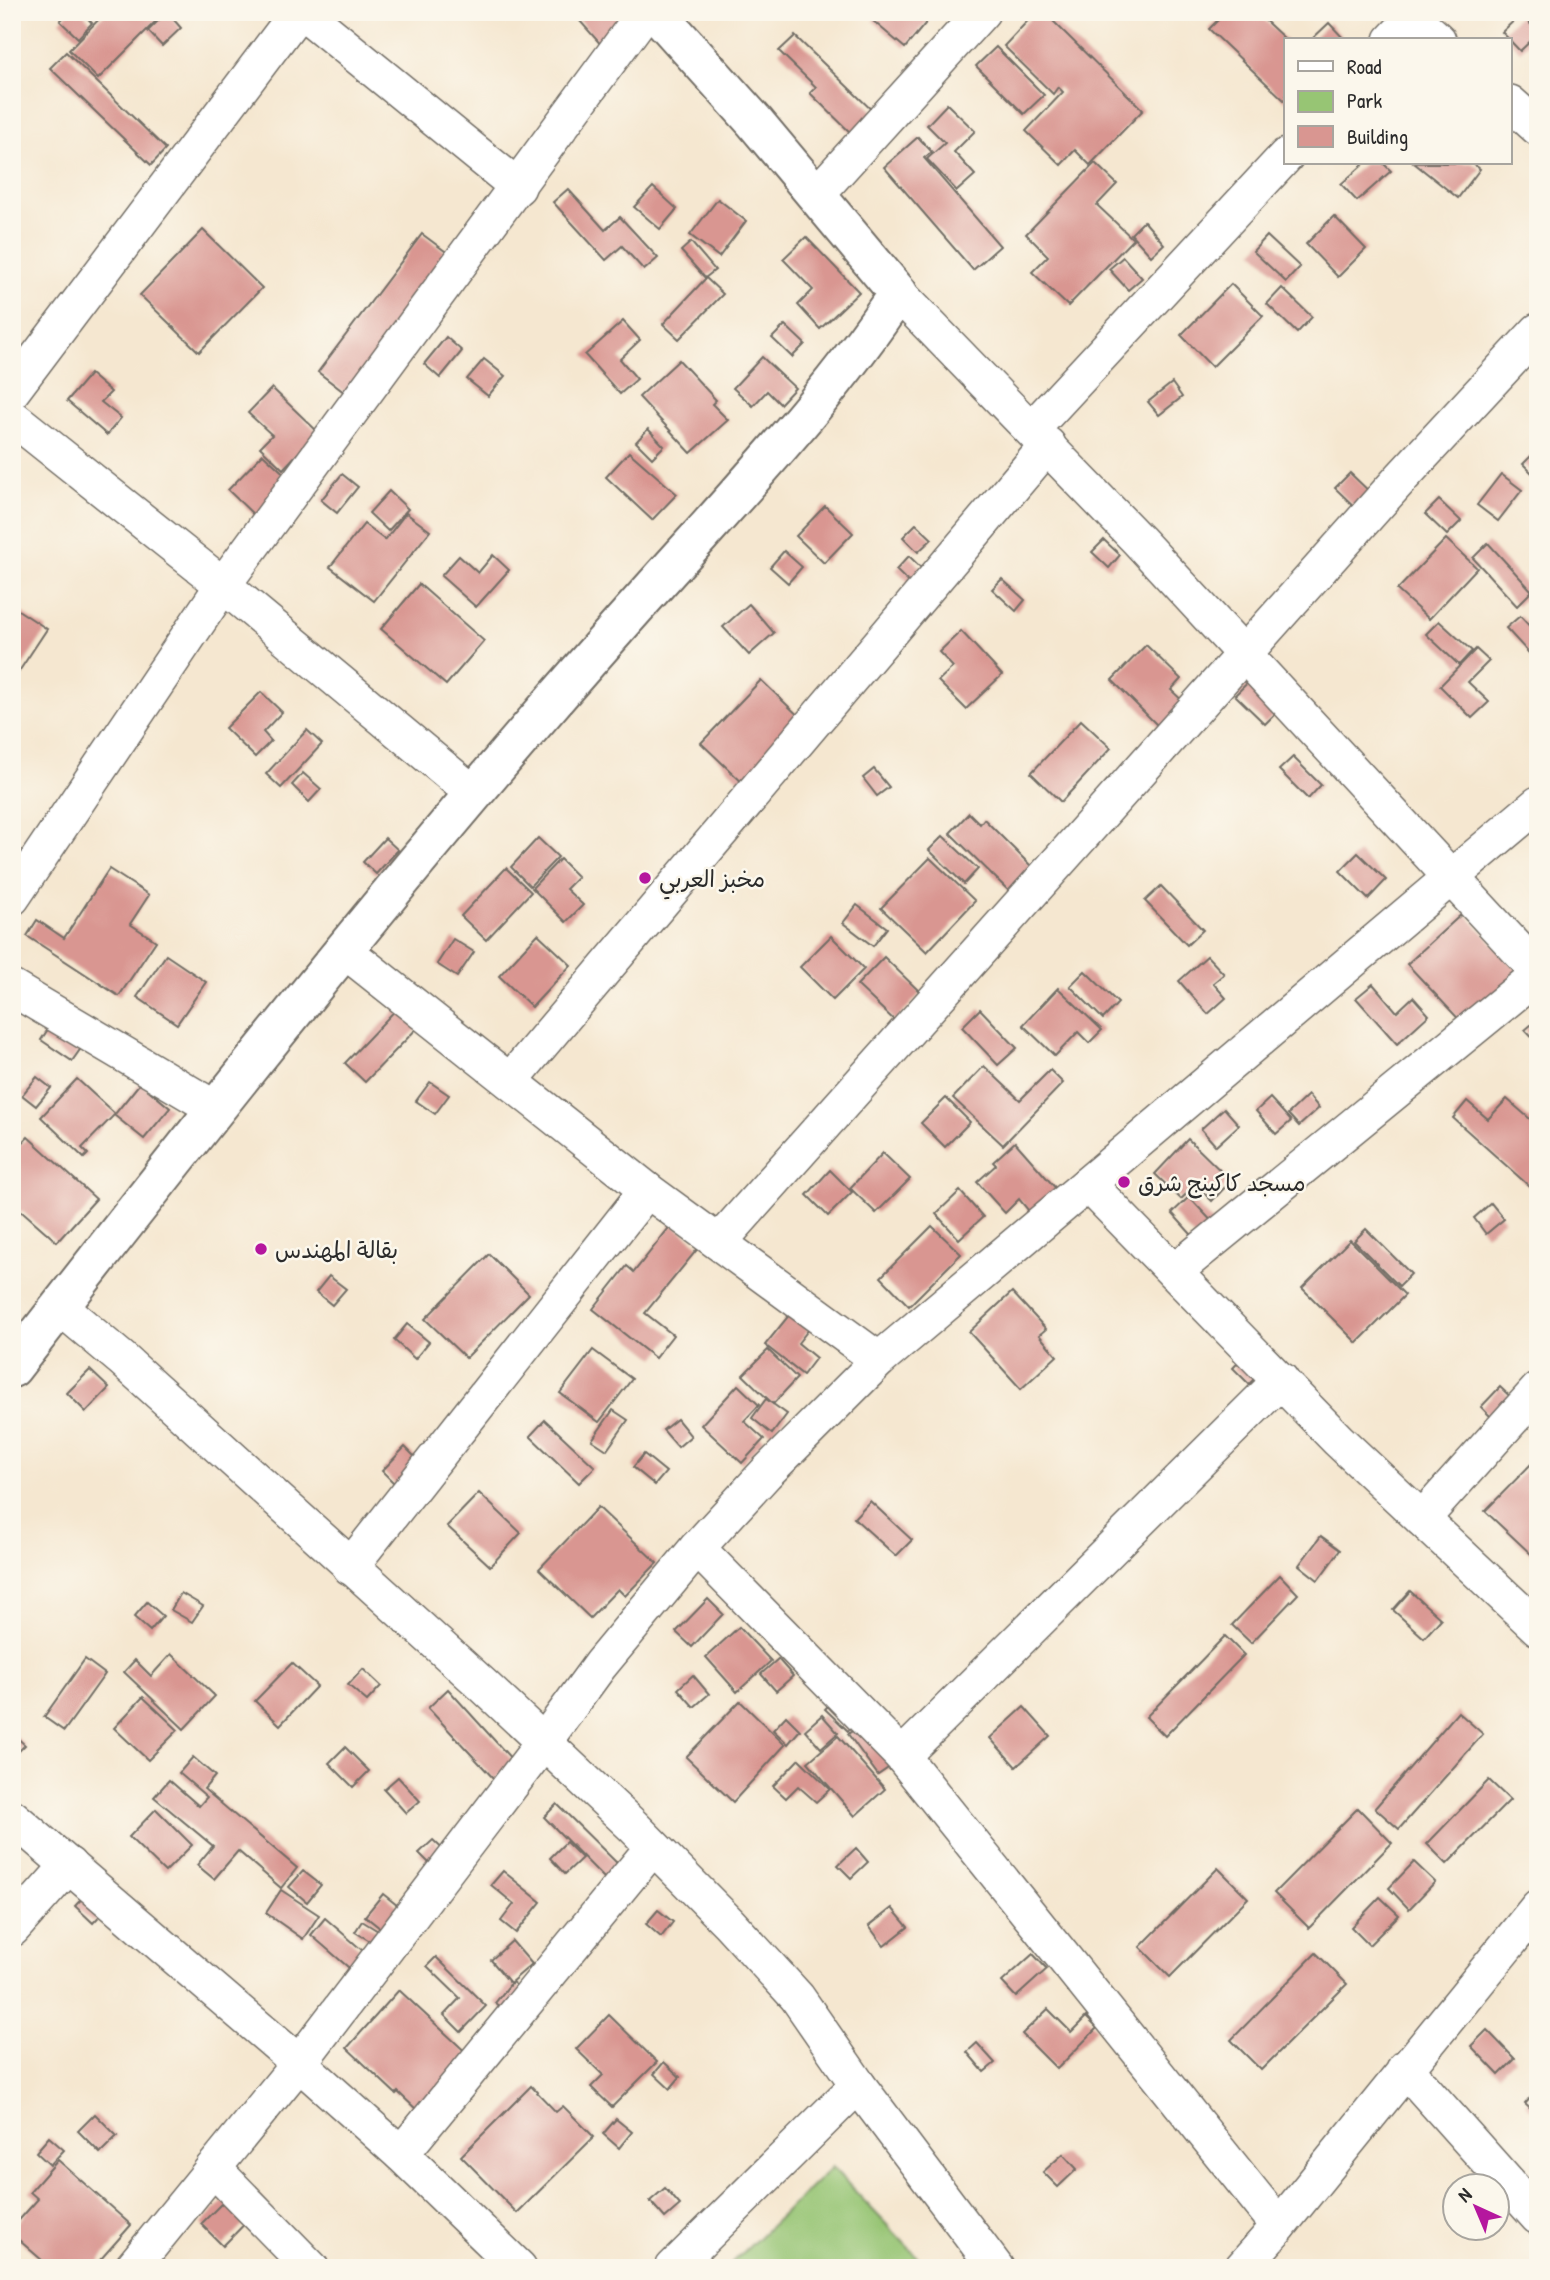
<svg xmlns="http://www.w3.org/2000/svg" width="1550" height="2280" font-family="'Patrick Hand','Playpen Sans Arabic',sans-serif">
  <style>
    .green { fill: #97c574; stroke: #617850; stroke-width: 2 }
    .building { fill: #d99691 }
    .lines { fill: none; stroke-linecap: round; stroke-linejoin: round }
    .minor-casing { stroke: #726d65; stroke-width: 38 }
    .tertiary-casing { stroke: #726d65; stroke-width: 42 }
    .minor { stroke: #fff; stroke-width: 35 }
    .tertiary { stroke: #fff; stroke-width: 38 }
    .poi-dot { fill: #b5179e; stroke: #fbf7ec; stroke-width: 2.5 }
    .labels { text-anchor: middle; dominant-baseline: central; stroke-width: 5; stroke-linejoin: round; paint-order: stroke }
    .poi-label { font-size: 23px; fill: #2b2b2b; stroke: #fbf7ec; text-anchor: start }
  </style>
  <rect width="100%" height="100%" fill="#fbf7ec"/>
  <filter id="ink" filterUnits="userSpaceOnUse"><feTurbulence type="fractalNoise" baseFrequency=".0143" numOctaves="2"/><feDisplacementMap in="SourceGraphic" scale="14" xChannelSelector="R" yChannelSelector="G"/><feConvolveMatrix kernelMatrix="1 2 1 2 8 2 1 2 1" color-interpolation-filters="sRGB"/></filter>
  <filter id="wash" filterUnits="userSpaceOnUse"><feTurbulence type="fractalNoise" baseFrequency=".00686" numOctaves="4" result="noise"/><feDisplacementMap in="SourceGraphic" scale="28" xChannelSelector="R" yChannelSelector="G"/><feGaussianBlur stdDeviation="1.57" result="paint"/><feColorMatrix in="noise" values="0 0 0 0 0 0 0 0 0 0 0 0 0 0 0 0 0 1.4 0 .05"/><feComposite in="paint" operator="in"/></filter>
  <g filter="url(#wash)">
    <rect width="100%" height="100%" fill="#f5e7d0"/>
    <polygon class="green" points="832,2167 928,2268 727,2268"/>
    <g id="blocks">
      <g class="building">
        <polygon points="69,12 82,12 92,23 78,38 60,21"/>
        <polygon points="106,12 155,12 160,17 98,79 69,50"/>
        <polygon points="167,12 181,28 162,46 148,31"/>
        <polygon points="572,12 631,12 603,47"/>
        <polygon points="881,12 935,12 905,48 873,21"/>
        <polygon points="1036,12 1044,12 1143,110 1090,165 1075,150 1061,165 1026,131 1063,92 1058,87 1053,94 1004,46"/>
        <polygon points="1226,12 1256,12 1286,40 1286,102 1209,29"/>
        <polygon points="1521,14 1538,32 1538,34 1520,51 1502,32"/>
        <polygon points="1329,23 1345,40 1311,40"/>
        <polygon points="795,36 880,118 858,140 810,93 816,87 779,51"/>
        <polygon points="996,47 1044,95 1024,114 976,66"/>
        <polygon points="66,52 166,149 151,165 50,68"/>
        <polygon points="947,104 975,131 954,152 975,175 957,191 927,159 945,143 927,125"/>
        <polygon points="918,137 932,152 924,158 1000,246 973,270 884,167"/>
        <polygon points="1095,163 1117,184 1097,205 1133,239 1068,306 1032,272 1048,256 1026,234"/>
        <polygon points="1365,163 1383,163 1391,171 1357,201 1341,184"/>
        <polygon points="1414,163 1472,163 1480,169 1458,198"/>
        <polygon points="653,187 677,209 660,229 634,207"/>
        <polygon points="568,189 605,230 620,217 658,258 644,270 622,246 606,260 553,202"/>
        <polygon points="718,199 746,221 719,257 690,235"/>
        <polygon points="1334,216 1366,249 1338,277 1306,244"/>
        <polygon points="1144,221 1164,244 1151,256 1131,234"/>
        <polygon points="203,230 262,288 199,352 140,295"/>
        <polygon points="422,234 453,257 349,396 318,372"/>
        <polygon points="1267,236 1300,267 1286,282 1253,251"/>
        <polygon points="806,237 859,292 820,329 798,305 813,290 783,259"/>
        <polygon points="691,242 715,270 705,278 681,251"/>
        <polygon points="1123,257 1142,278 1128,290 1109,269"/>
        <polygon points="706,278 723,294 679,339 663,324"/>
        <polygon points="1231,284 1263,316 1212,367 1181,335"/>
        <polygon points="1282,288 1312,317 1297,333 1267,304"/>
        <polygon points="623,321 640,340 620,359 637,379 620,394 585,355"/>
        <polygon points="785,325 805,344 792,357 772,338"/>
        <polygon points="446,337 462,351 440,378 424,364"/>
        <polygon points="762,357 795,388 780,404 767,391 753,406 733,388"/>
        <polygon points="484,359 505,376 488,396 467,379"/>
        <polygon points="679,360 716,400 712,404 728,420 691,453 639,397"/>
        <polygon points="90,374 111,392 101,402 121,418 107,435 67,401"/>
        <polygon points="1172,383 1182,397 1159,415 1148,402"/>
        <polygon points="272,388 318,432 283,469 260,447 272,435 248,413"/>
        <polygon points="648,429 664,446 652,458 636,442"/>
        <polygon points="1538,449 1538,479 1523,464"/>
        <polygon points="629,452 677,494 652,520 606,477"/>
        <polygon points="263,454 292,481 257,518 228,490"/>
        <polygon points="1350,473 1375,497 1360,512 1335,488"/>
        <polygon points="342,474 358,487 337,513 321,500"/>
        <polygon points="1501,474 1522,490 1498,521 1477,505"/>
        <polygon points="389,491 408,509 388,531 369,513"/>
        <polygon points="1439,500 1461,521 1447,535 1425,514"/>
        <polygon points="825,506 853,533 824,563 796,536"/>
        <polygon points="406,513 430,531 374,601 330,567 364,524 385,540"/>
        <polygon points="916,524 932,539 918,552 903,537"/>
        <polygon points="1446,539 1477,568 1429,619 1397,590"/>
        <polygon points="1104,540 1120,555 1109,568 1092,552"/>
        <polygon points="1488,543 1532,591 1517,606 1473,558"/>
        <polygon points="784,551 802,567 788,583 770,567"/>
        <polygon points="493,555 509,570 476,607 441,576 459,556 478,573"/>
        <polygon points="909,556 940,586 927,600 896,570"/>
        <polygon points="1002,579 1025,600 1016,611 992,589"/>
        <polygon points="419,584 484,641 446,685 381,629"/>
        <polygon points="749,604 774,633 749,655 723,627"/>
        <polygon points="12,606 47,629 12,682"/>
        <polygon points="1520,616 1538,635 1538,663 1506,628"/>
        <polygon points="1439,621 1472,651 1459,665 1426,634"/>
        <polygon points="961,631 1002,675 966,709 938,681 953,667 939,652"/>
        <polygon points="1146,645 1181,679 1171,690 1189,707 1164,732 1112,680"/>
        <polygon points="1476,649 1489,661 1468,682 1489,702 1472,718 1440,686"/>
        <polygon points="1264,667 1293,696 1265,724 1235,695"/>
        <polygon points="761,680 809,726 747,787 701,743"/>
        <polygon points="261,692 282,712 263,732 271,741 255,757 225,728"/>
        <polygon points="1081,720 1111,748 1061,802 1031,773"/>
        <polygon points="307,730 322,744 281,788 266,774"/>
        <polygon points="1293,757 1321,785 1308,799 1279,770"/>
        <polygon points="874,769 889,787 877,796 863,778"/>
        <polygon points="303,773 321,789 309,802 292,785"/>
        <polygon points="969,813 980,824 984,819 1040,875 1016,898 950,833"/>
        <polygon points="943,836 978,869 964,884 929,850"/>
        <polygon points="385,838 398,850 376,874 363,862"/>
        <polygon points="538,838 558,857 530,886 511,867"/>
        <polygon points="1358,853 1386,880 1368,899 1340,871"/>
        <polygon points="930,858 975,901 927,952 881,908"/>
        <polygon points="560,859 578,877 566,889 583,905 566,922 532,888"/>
        <polygon points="506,868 531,892 486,940 461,916"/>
        <polygon points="109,869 149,895 130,924 156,941 119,996 27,936 37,920 64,938"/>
        <polygon points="1161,886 1203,930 1187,945 1145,901"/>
        <polygon points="857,905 887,928 873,946 843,923"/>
        <polygon points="1464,912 1522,975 1467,1028 1407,964"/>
        <polygon points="538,934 571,965 532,1007 499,976"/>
        <polygon points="831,936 864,969 833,1000 800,967"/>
        <polygon points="453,939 474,952 457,977 437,964"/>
        <polygon points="166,955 206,982 177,1024 137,997"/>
        <polygon points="1207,956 1224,974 1213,983 1226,998 1208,1014 1179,981"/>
        <polygon points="884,957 921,993 895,1021 857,985"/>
        <polygon points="1085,971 1118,1003 1103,1019 1070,986"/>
        <polygon points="1373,984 1397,1012 1413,997 1429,1015 1397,1044 1356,998"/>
        <polygon points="1058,988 1102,1030 1089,1043 1078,1032 1055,1056 1023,1025"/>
        <polygon points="405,1000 425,1020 365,1082 345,1063"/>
        <polygon points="980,1009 1017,1048 998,1065 962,1027"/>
        <polygon points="1538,1019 1538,1044 1525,1030"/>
        <polygon points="54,1020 86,1041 72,1061 41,1040"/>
        <polygon points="984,1066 1020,1100 1050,1070 1063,1083 1003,1145 953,1098"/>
        <polygon points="37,1077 51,1088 36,1106 22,1095"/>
        <polygon points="77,1079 115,1114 140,1083 170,1108 144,1139 114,1115 82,1148 88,1154 84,1158 41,1117"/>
        <polygon points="430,1082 449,1095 435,1114 416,1101"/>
        <polygon points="1308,1095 1319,1108 1299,1126 1288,1114"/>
        <polygon points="946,1098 970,1122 945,1147 921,1123"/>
        <polygon points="1270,1098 1291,1121 1276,1134 1256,1111"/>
        <polygon points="1507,1099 1538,1126 1538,1194 1453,1118 1467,1101 1488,1119"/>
        <polygon points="1224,1108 1239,1125 1216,1146 1201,1129"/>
        <polygon points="28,1137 96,1199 57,1242 22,1211 12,1221 12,1146 16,1150"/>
        <polygon points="1188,1139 1231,1181 1212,1201 1196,1185 1181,1199 1155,1174"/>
        <polygon points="1015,1142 1059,1192 1033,1216 1019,1199 1005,1213 977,1182 996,1165 993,1162"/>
        <polygon points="883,1153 910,1179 876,1213 850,1188"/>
        <polygon points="830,1170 852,1192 828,1216 807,1195"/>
        <polygon points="960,1191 983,1217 959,1239 936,1214"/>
        <polygon points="1189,1197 1217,1227 1199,1243 1172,1213"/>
        <polygon points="1491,1203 1504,1219 1486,1234 1474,1218"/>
        <polygon points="672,1224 700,1246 645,1313 673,1335 655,1358 593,1309 627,1266 634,1272"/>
        <polygon points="932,1226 961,1254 909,1306 881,1277"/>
        <polygon points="1366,1229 1411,1274 1399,1286 1354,1241"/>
        <polygon points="1350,1240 1405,1295 1357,1343 1302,1288"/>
        <polygon points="489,1254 529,1294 466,1358 425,1319"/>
        <polygon points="329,1276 346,1289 332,1305 316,1292"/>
        <polygon points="1012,1292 1046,1329 1039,1335 1057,1356 1021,1389 969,1332"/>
        <polygon points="790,1314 809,1329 798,1343 816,1358 803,1375 765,1345"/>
        <polygon points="407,1324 429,1342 415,1359 394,1340"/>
        <polygon points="593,1350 632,1379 599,1422 560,1393"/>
        <polygon points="768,1350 797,1378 773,1404 743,1375"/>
        <polygon points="1244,1356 1261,1372 1249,1384 1233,1368"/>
        <polygon points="90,1370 109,1388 86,1412 67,1393"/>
        <polygon points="738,1385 759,1405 744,1421 764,1439 742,1463 701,1425"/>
        <polygon points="1500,1387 1517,1403 1497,1423 1481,1407"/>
        <polygon points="766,1399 787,1414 772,1434 752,1418"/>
        <polygon points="613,1410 628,1420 607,1450 592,1440"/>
        <polygon points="677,1419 691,1436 678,1447 663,1430"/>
        <polygon points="545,1420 595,1467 579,1483 530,1436"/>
        <polygon points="405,1447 427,1469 403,1492 382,1471"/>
        <polygon points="644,1454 666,1472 655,1485 633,1467"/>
        <polygon points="1538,1457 1538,1552 1533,1556 1485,1511"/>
        <polygon points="479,1493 521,1533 490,1566 447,1526"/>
        <polygon points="870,1501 912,1540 896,1556 854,1518"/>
        <polygon points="598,1507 657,1563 625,1596 618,1589 590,1618 539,1569"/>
        <polygon points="1321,1536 1340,1550 1318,1580 1299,1565"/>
        <polygon points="1280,1575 1298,1594 1251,1643 1232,1625"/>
        <polygon points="1410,1591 1441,1619 1424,1638 1393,1610"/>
        <polygon points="181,1593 203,1606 192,1622 171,1610"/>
        <polygon points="708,1599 723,1614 692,1647 676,1632"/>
        <polygon points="147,1602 163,1616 150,1631 134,1617"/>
        <polygon points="739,1627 771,1661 737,1692 706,1657"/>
        <polygon points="1225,1636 1244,1655 1165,1736 1146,1717"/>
        <polygon points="171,1654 215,1696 184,1729 124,1672 135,1660 151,1676"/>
        <polygon points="85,1659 105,1674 64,1731 44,1717"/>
        <polygon points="778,1659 793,1676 776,1691 761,1674"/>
        <polygon points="292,1663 317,1686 280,1725 255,1701"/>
        <polygon points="363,1669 381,1686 367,1701 348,1685"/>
        <polygon points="693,1675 709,1694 694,1707 678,1689"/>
        <polygon points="448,1689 514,1762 495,1780 428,1708"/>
        <polygon points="842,1692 865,1714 848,1731 825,1709"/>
        <polygon points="143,1697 178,1730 148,1760 114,1728"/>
        <polygon points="740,1701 785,1745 733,1802 686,1757"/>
        <polygon points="1024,1707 1050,1736 1016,1767 990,1738"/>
        <polygon points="1458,1712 1483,1734 1399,1829 1375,1808"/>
        <polygon points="822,1715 838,1733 821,1748 805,1730"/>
        <polygon points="786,1716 800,1730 788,1744 773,1730"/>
        <polygon points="861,1725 891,1766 878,1775 848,1734"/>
        <polygon points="12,1733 25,1745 12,1758"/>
        <polygon points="838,1736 885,1789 855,1816 808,1762"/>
        <polygon points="345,1747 369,1771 353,1787 329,1763"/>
        <polygon points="193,1757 215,1776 204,1789 297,1868 281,1888 238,1851 214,1879 197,1865 213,1846 154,1797 169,1780 199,1806 207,1797 179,1773"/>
        <polygon points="799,1759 830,1789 816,1802 798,1786 786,1798 773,1786"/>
        <polygon points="398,1777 420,1801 406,1813 384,1789"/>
        <polygon points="1489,1780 1510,1800 1447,1864 1427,1844"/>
        <polygon points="557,1804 624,1870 610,1884 544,1817"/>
        <polygon points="1358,1808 1392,1843 1309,1928 1274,1893"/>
        <polygon points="156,1809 192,1845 165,1872 129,1837"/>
        <polygon points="433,1840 453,1859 439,1873 419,1853"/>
        <polygon points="566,1842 582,1858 565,1874 550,1858"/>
        <polygon points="856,1848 868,1862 851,1878 838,1865"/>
        <polygon points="1414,1862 1435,1882 1409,1909 1389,1888"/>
        <polygon points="1218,1868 1248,1898 1170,1977 1140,1947"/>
        <polygon points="303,1871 321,1885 307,1902 289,1887"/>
        <polygon points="503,1871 541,1902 516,1933 501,1921 514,1904 491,1885"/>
        <polygon points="281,1890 319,1915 303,1939 266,1913"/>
        <polygon points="89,1891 107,1908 93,1923 75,1906"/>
        <polygon points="383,1894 403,1910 385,1932 365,1916"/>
        <polygon points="1380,1897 1399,1915 1369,1945 1351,1927"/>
        <polygon points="892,1908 908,1927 884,1946 869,1926"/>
        <polygon points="658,1910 673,1922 661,1937 646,1924"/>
        <polygon points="325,1918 370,1957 355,1973 311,1935"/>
        <polygon points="362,1921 383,1934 377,1945 355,1932"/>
        <polygon points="512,1941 532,1964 510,1983 491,1960"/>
        <polygon points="1316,1953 1347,1984 1261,2070 1231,2040"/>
        <polygon points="1033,1954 1047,1969 1016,1997 1002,1982"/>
        <polygon points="436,1957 486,2006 461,2032 444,2015 460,1998 427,1966"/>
        <polygon points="512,1982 527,1994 510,2015 495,2003"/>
        <polygon points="399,1990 472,2058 418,2111 398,2092 396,2094 347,2048"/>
        <polygon points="1048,2009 1071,2032 1086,2017 1097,2028 1057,2069 1022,2034"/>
        <polygon points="609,2015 657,2062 612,2107 591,2087 603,2075 576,2049"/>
        <polygon points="1487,2030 1515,2059 1499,2075 1471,2046"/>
        <polygon points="977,2043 995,2063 984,2072 967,2052"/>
        <polygon points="664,2062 680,2077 670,2089 654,2074"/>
        <polygon points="531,2086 556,2112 563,2106 594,2137 517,2213 461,2156"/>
        <polygon points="1538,2089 1538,2116 1525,2104"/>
        <polygon points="95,2114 117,2136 100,2153 78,2131"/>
        <polygon points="616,2119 632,2132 619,2148 603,2134"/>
        <polygon points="49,2137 64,2150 50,2165 36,2152"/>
        <polygon points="1063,2154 1077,2169 1058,2187 1043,2172"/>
        <polygon points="58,2160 131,2225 93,2268 51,2268 12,2234 12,2228 38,2199 30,2192"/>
        <polygon points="243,2182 265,2203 223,2246 201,2224"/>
        <polygon points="665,2188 680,2205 665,2218 650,2201"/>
      </g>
    </g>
  </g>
  <g filter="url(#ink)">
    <use href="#blocks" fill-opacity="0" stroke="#726d65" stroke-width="2"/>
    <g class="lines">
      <g class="minor-casing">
        <g id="minor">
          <polyline points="303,12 518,187"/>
          <polyline points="1407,12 1438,40"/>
          <polyline points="1392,40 1413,18"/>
          <polyline points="1510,103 1538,128"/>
          <polyline points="816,195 982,12"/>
          <polyline points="898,293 1139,541 1538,971"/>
          <polyline points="12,391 298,12"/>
          <polyline points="12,417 223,585 473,793"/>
          <polyline points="1032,429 1286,156"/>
          <polyline points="12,898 223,585 645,12"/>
          <polyline points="344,950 647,1190 879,1360"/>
          <polyline points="12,988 216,1109"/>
          <polyline points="510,1081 1048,445"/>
          <polyline points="1088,1184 1338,1440 1538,1628"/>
          <polyline points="719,1242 1402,477 1538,331"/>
          <polyline points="1174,1272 1538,975"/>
          <polyline points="60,1307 122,1359 485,1687 633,1826 729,1923 797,1997 858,2085 996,2268"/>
          <polyline points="1422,1519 1538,1390"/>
          <polyline points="697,1548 902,1756 1279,2226"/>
          <polyline points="350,1567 647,1190"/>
          <polyline points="902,1756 1281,1380"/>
          <polyline points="12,1817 299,2063 401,2154 519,2268"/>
          <polyline points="12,1929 69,1865"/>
          <polyline points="1405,2068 1538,2217"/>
          <polyline points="401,2154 653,1847"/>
          <polyline points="213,2168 311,2268"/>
          <polyline points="132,2268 299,2063 543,1743 600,1665 697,1548 766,1473 879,1360 1538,804"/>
          <polyline points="673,2268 858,2085"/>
          <polyline points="1242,2268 1279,2226 1538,1907"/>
        </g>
      </g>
      <g class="tertiary-casing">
        <path id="tertiary" d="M12 1368C184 1147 358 927 541 715 593 655 646 595 699 537 770 458 840 381 898 293L754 121 656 12"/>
      </g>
      <use href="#minor" class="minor"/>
      <use href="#tertiary" class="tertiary"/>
    </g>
  </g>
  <g class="poi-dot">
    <circle cx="645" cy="878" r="7"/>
    <circle cx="1124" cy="1182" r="7"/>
    <circle cx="261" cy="1249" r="7"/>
  </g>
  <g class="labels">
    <g class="poi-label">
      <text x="659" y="878">مخبز العربي</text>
      <text x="1138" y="1182">مسجد كاكينج شرق</text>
      <text x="275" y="1249">بقالة المهندس</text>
    </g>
  </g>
  <rect width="1550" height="2280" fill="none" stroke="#fbf7ec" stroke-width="42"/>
  <rect x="1284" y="38" width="228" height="126" fill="#fbf7ec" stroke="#a8a59f" stroke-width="2"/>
  <rect x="1298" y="61" width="35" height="10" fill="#ffffff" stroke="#a8a59f" stroke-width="2"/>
  <text x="1347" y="74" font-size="21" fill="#2b2b2b">Road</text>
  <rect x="1298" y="91" width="35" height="21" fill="#97c574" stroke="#a8a59f" stroke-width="2"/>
  <text x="1347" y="108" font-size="21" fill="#2b2b2b">Park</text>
  <rect x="1298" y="126" width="35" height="21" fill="#d99691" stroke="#a8a59f" stroke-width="2"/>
  <text x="1347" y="144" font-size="21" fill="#2b2b2b">Building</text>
  <g transform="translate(1476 2207) rotate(316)"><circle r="33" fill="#fbf7ec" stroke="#a8a59f" stroke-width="2"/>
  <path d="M0-5L12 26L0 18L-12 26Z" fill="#b5179e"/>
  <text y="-10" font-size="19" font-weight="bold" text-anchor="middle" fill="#2b2b2b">N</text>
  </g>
</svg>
